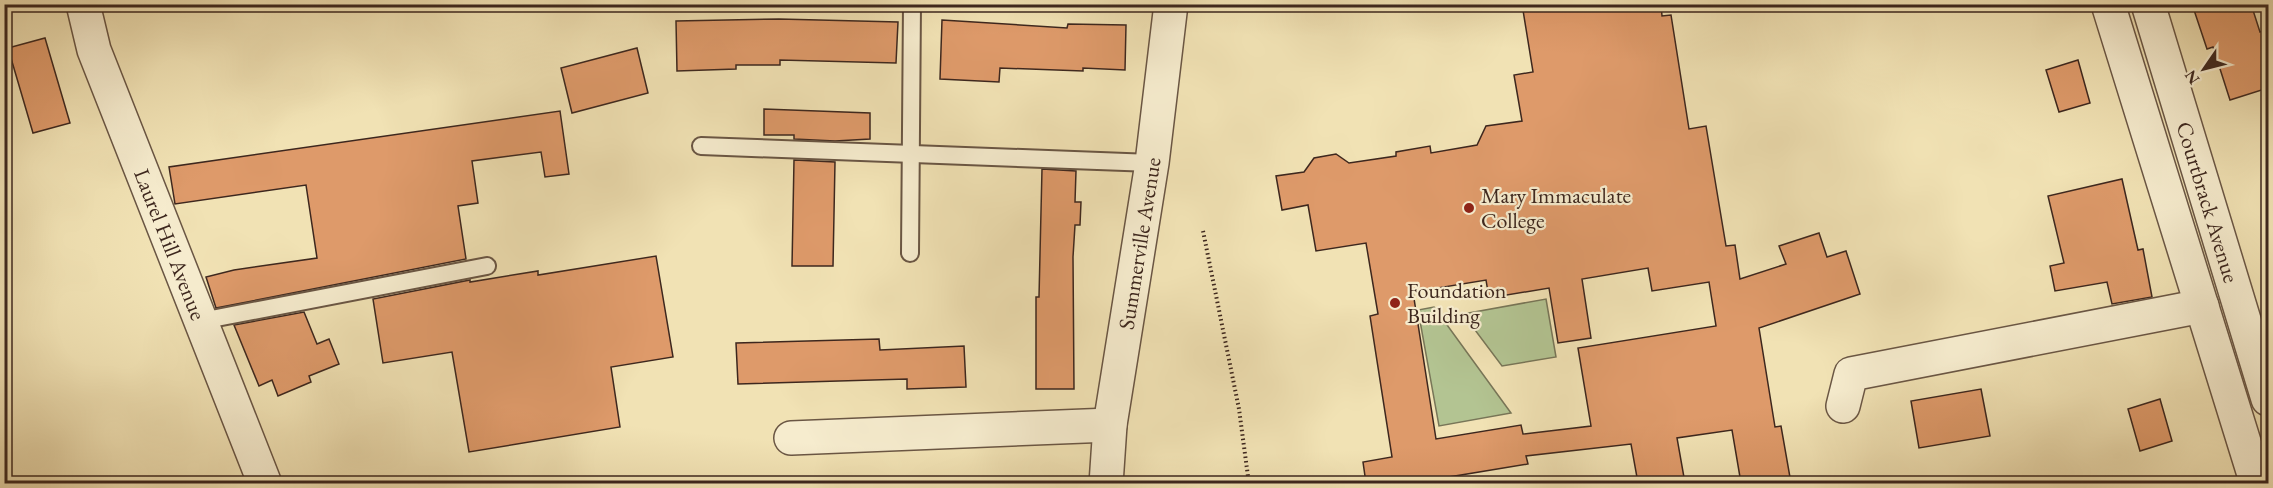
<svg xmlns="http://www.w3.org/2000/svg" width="2273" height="488" font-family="'EB Garamond',serif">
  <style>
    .green { fill: #b3c492; stroke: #787658; stroke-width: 1.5 }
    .building { fill: #de9a6a; stroke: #3d271e; stroke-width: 1.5; fill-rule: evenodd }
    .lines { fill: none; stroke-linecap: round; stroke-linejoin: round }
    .service-casing { stroke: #6a5644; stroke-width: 20 }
    .minor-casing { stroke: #6a5644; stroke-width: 36 }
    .tertiary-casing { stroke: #6a5644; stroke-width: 36 }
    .path { stroke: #3d271e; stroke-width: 4; stroke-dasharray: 1.5 3; stroke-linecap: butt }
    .service { stroke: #f6ecce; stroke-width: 16 }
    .minor { stroke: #f6ecce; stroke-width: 33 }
    .tertiary { stroke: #f6ecce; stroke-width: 33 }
    .poi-dot { fill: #8f2418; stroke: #f6ecce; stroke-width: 2 }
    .labels { text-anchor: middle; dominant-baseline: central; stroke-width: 4.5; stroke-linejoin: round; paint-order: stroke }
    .poi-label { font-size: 22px; fill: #3d271e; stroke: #f6ecce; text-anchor: start }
    .street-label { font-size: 22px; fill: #3d271e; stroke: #f6ecce }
  </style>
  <rect width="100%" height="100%" fill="#f1e2b4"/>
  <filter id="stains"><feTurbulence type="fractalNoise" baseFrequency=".00333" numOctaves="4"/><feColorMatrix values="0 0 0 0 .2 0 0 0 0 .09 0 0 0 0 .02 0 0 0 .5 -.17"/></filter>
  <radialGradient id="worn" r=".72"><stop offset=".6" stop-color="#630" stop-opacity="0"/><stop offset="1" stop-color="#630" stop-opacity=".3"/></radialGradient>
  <g class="green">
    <polygon points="1546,299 1556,357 1502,366 1463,314"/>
    <polygon points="1434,307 1511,413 1439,426 1418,310"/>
  </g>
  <g class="building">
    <path d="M1522 4H1607L1608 10 1661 4 1662 16 1671 15 1689 129 1706 126 1726 246 1735 245 1740 279 1786 264 1779 246 1819 233 1827 257 1846 251 1860 294 1759 328 1775 427 1781 426 1791 483H1741L1732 430 1677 438 1685 483H1638L1631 444 1526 456 1528 464 1425 481V483H1366L1363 462 1392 457 1370 316 1378 314 1366 243 1316 251 1308 205 1282 210 1276 176 1304 172 1314 158 1336 154 1349 163 1396 156V152L1430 146 1431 153 1477 145 1486 126 1522 121 1514 75 1533 72ZM1648 268 1652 291 1709 282 1716 326 1578 348 1591 426 1523 434 1521 425 1436 439 1413 292 1486 280 1489 298 1549 288 1558 343 1591 338 1582 279Z"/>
    <polygon points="2192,4 2251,4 2260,32 2268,29 2268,88 2230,100 2213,47 2207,49"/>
    <polygon points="779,19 898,22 896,63 780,60 780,65 736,65 736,69 677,71 676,21"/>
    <polygon points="942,20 1067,28 1068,24 1126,25 1125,70 1083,68 1083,71 1000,68 999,82 940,79"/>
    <polygon points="45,38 70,123 33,133 8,48"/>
    <polygon points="637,48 648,93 572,113 561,68"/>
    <polygon points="2078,60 2090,103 2059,112 2046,70"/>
    <polygon points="764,109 870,113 870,139 835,141 794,139 794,135 764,135"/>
    <polygon points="560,111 569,174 545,177 541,152 472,161 478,203 458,206 466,259 216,308 206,277 234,270 317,258 306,185 175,204 169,167"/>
    <polygon points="794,160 835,162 833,266 792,266"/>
    <polygon points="1042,169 1076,171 1075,202 1081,202 1080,225 1075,225 1073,257 1074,389 1036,389 1036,297 1039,297"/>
    <polygon points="2122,179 2138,250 2143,249 2152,297 2112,304 2107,282 2055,291 2050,266 2064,263 2048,196"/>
    <polygon points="656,256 673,357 611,367 620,427 469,452 452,352 383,363 373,299 470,280 470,282 538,271 538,275"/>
    <polygon points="304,312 317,344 329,339 339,364 309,376 311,382 278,396 272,380 259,386 234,325"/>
    <polygon points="879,339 880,350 964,346 966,387 907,389 907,379 738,384 736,343"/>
    <polygon points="1981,389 1990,436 1919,448 1911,401"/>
    <polygon points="2160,399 2172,441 2140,451 2128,409"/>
  </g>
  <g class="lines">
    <g class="service-casing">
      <g id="service">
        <polyline points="701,146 1152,163"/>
        <polyline points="910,253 912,4"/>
        <polyline points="201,321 487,266"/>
      </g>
    </g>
    <g class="minor-casing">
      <g id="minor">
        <path id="s1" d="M83 4 94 50 265 484"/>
        <polyline points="2108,4 2257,484"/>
        <polyline points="1843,406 1851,374 2202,306"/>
        <polyline points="791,438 1110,425"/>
        <path id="s2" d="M1106 484 1110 425 1152 163 1171 4"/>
      </g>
    </g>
    <g class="tertiary-casing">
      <g id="tertiary">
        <path id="s3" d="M2148 4 2268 399"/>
      </g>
    </g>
    <polyline class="path" points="1203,231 1239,409 1249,484"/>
    <use href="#service" class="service"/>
    <use href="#minor" class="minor"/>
    <use href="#tertiary" class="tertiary"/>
  </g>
  <g class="poi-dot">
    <circle cx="1469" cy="208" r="6"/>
    <circle cx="1395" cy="303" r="6"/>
  </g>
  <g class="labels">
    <g class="poi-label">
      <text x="1481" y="195">Mary Immaculate<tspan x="1481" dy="25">College</tspan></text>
      <text x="1407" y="290">Foundation<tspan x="1407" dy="25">Building</tspan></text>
    </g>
    <g class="street-label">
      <text stroke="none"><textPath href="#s3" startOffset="207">Courtbrack Avenue</textPath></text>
      <text stroke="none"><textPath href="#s2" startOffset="243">Summerville Avenue</textPath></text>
      <text stroke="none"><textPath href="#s1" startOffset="256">Laurel Hill Avenue</textPath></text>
    </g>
  </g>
  <rect width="2273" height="488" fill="none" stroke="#f1e2b4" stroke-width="24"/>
  <rect x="6" y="6" width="2261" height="476" fill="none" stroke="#3d271e" stroke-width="3"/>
  <rect x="12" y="12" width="2249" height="464" fill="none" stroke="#3d271e" stroke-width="1.5"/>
  <g transform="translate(2204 69) rotate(235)" stroke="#f6ecce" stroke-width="4.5" paint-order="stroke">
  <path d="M0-4.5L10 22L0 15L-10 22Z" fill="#3d271e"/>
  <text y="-9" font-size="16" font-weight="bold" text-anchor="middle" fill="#3d271e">N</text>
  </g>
  <rect width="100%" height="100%" filter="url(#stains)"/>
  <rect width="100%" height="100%" fill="url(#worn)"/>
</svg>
